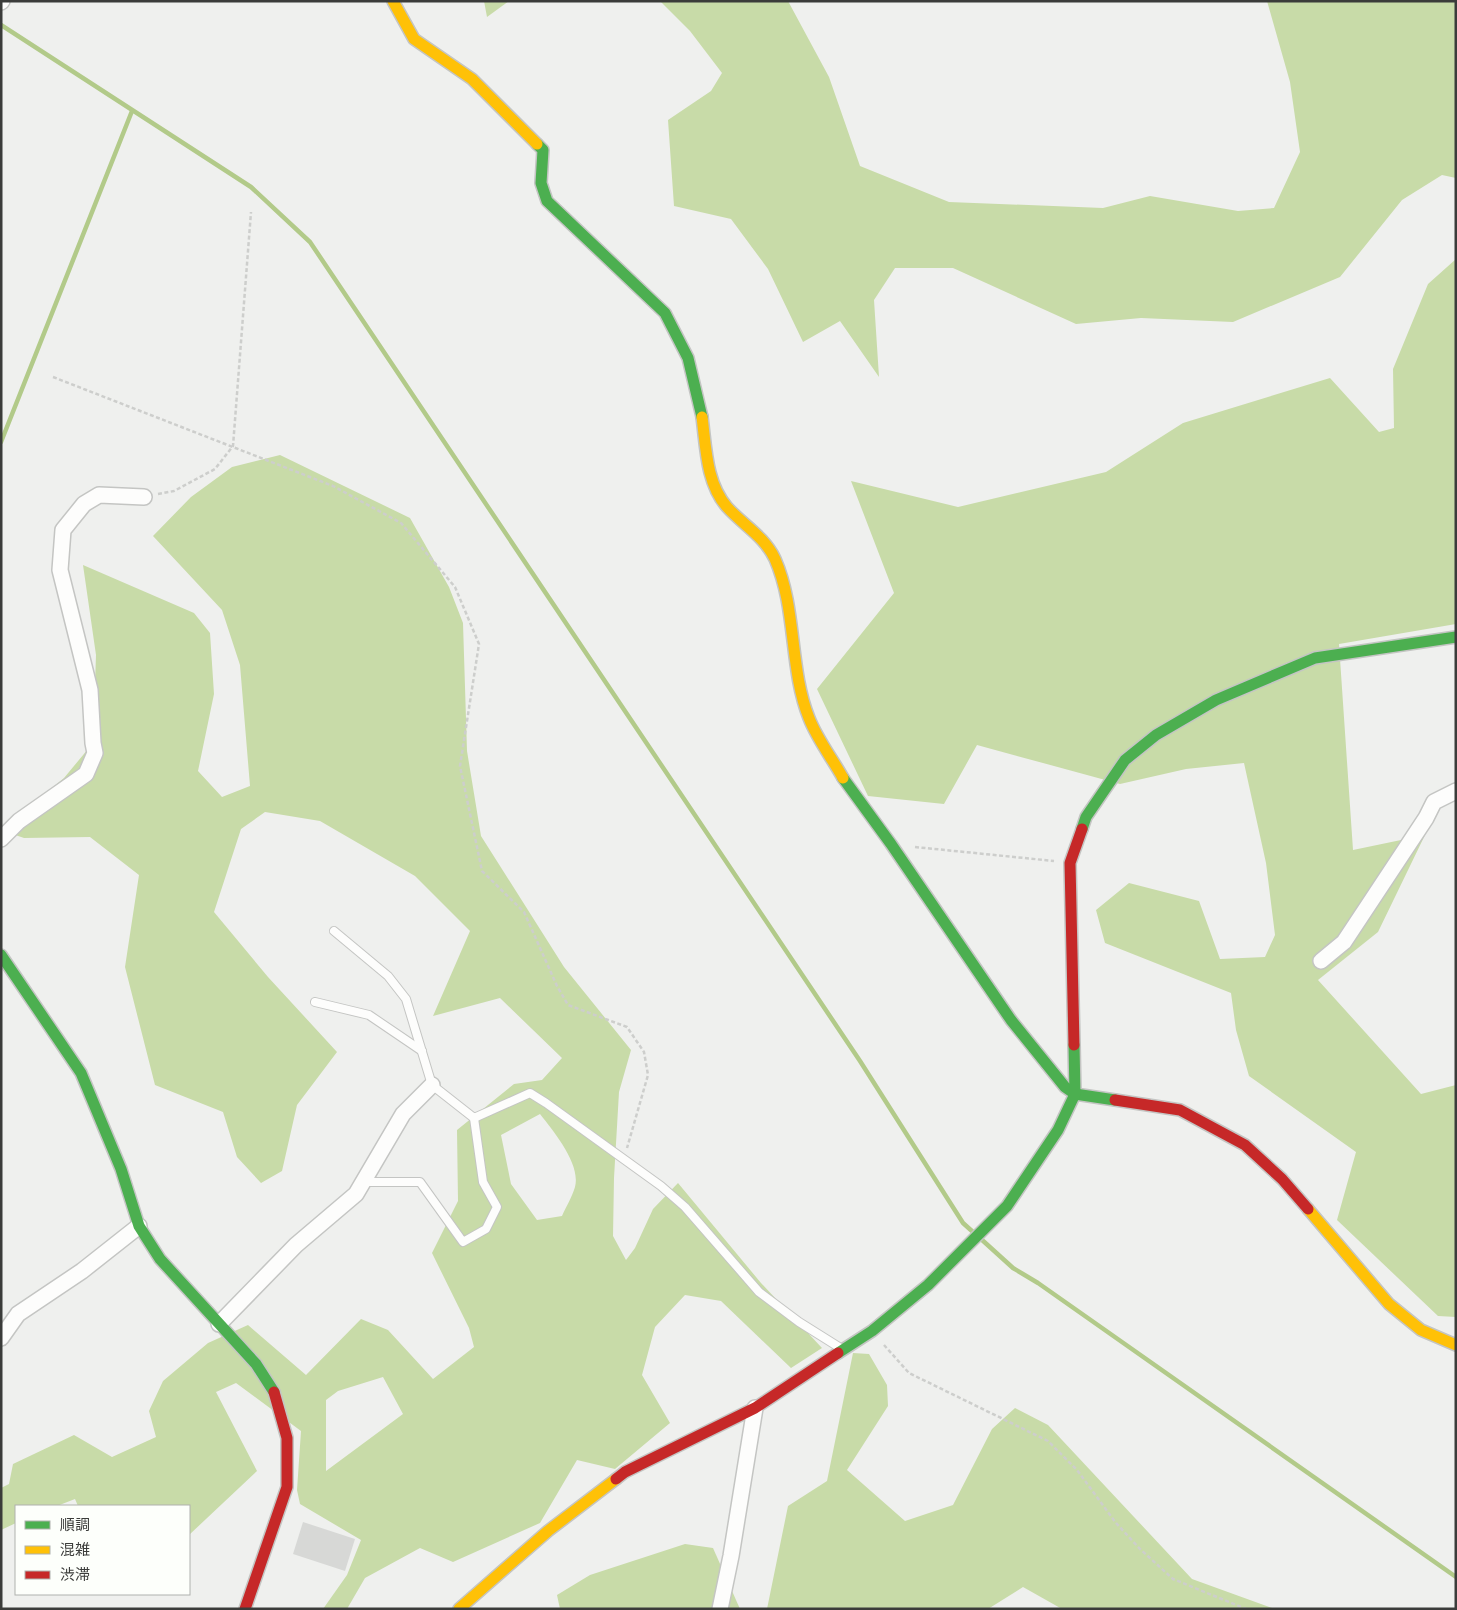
<svg xmlns="http://www.w3.org/2000/svg" width="1457" height="1610" font-family="'Source Sans 3','Noto Sans JP',sans-serif">
  <style>
    .forest { fill: #c8dba8; fill-rule: evenodd }
    .lines { fill: none; stroke-linecap: round; stroke-linejoin: round }
    .stream { stroke: #b2ca89; stroke-width: 4.5 }
    .building { fill: #d7d8d6 }
    .lane-casing { stroke: #c4c5c3; stroke-width: 10 }
    .street-casing { stroke: #c4c5c3; stroke-width: 18 }
    .fast-casing { stroke: #c4c5c3; stroke-width: 14 }
    .slow-casing { stroke: #c4c5c3; stroke-width: 14 }
    .jam-casing { stroke: #c4c5c3; stroke-width: 14 }
    .path { stroke: #cdcecc; stroke-width: 2.5; stroke-dasharray: 4 2.5; stroke-linecap: butt }
    .lane { stroke: #fdfdfc; stroke-width: 8 }
    .street { stroke: #fdfdfc; stroke-width: 15 }
    .fast { stroke: #4caf50; stroke-width: 11 }
    .slow { stroke: #ffc107; stroke-width: 11 }
    .jam { stroke: #c62828; stroke-width: 11 }
  </style>
  <rect width="100%" height="100%" fill="#eff0ee"/>
  <g class="forest">
    <polygon points="484,1 509,1 487,17"/>
    <polygon points="660,1 788,1 829,77 860,166 949,202 1103,208 1150,196 1238,211 1274,208 1300,152 1290,82 1267,1 1456,1 1456,178 1442,175 1402,200 1340,277 1233,322 1141,318 1076,324 953,268 895,268 874,300 879,377 840,321 803,342 768,269 731,219 674,206 668,120 711,91 722,73 690,31"/>
    <polygon points="1456,259 1456,624 1339,644 1353,850 1425,835 1378,932 1318,980 1421,1094 1456,1085 1456,1317 1438,1316 1337,1220 1356,1152 1249,1076 1236,1030 1231,993 1105,943 1096,910 1129,883 1199,901 1220,959 1265,957 1275,935 1266,863 1244,763 1186,769 1120,784 977,745 944,804 868,796 817,689 894,593 851,481 958,507 1106,472 1183,423 1330,378 1379,432 1394,428 1393,369 1428,284"/>
    <path d="M280 455 410 518 449 587 463 623 467 751 481 836 564 967 631 1050 619 1092 614 1178 613 1236 626 1260 635 1248 653 1209 678 1183 761 1283 822 1348 791 1368 721 1301 685 1295 655 1327 642 1375 670 1423 615 1469 577 1460 540 1523 453 1562 420 1548 365 1578 347 1609H323L347 1575 361 1540 300 1504 297 1490 301 1431 236 1383 216 1392 257 1471 189 1535V1506H78L75 1499 57 1506H16V1523L1 1530V1488L9 1484 13 1464 74 1435 112 1457 156 1437 149 1411 163 1381 208 1343 248 1325 306 1375 361 1319 388 1330 433 1379 474 1347 469 1328 432 1253 458 1201 457 1130 514 1084 542 1080 562 1058 500 998 433 1016 470 931 415 876 320 821 265 812 241 829 214 912 268 977 337 1052 297 1105 282 1171 261 1183 237 1157 223 1112 155 1085 125 967 139 875 90 837 24 838 1 830 64 778 93 743 96 655 83 565 194 613 210 633 214 694 198 771 222 797 250 786 240 665 222 610 153 536 191 497 232 467ZM540 1114C554 1132 581 1164 575 1187 572 1197 566 1207 562 1216L537 1220 511 1184 501 1135ZM383 1377 403 1414 326 1471V1400L338 1391Z"/>
    <polygon points="853,1353 869,1354 887,1385 888,1406 847,1470 905,1521 953,1505 992,1429 1015,1408 1048,1425 1192,1579 1275,1609 1062,1609 1023,1587 988,1609 767,1609 788,1506 827,1481"/>
    <polygon points="685,1544 713,1548 740,1609 560,1609 557,1595 590,1575"/>
  </g>
  <g class="lines">
    <g class="stream">
      <polyline points="1,25 251,187 310,242 860,1061 963,1223 973,1232"/>
      <polyline points="1,442 132,111"/>
      <polyline points="981,1239 1013,1268 1038,1283 1456,1577"/>
    </g>
  </g>
  <polygon class="building" points="303,1522 355,1539 345,1571 293,1554"/>
  <g class="lines">
    <g class="lane-casing">
      <g id="lane">
        <polyline points="334,931 388,976 406,999 432,1085 474,1118 530,1093 546,1103 661,1186 685,1207 759,1292 799,1322 842,1349"/>
        <polyline points="315,1002 369,1015 422,1051"/>
        <polyline points="364,1182 420,1182 463,1242 486,1229 497,1207 483,1182 474,1118"/>
      </g>
    </g>
    <g class="street-casing">
      <g id="street">
        <polyline points="1,2 2,1"/>
        <polyline points="1,839 19,821 86,774 95,753 93,743 90,690 60,570 63,530 84,504 99,495 144,497"/>
        <polyline points="1321,961 1344,942 1426,818 1434,802 1456,791"/>
        <polyline points="219,1324 296,1245 356,1194 403,1114 432,1085"/>
        <polyline points="1,1338 18,1314 82,1271 139,1226"/>
        <polyline points="720,1609 731,1556 755,1408"/>
      </g>
    </g>
    <g class="fast-casing">
      <g id="fast">
        <polyline points="537,144 543,150 541,183 547,201 665,313 688,358 702,417"/>
        <polyline points="843,778 891,844 1011,1020 1065,1087 1075,1094 1115,1100"/>
        <polyline points="1082,829 1086,817 1125,760 1156,735 1216,700 1315,658 1456,637"/>
        <polyline points="1,955 81,1073 121,1169 139,1226 160,1259 256,1364 274,1392"/>
        <polyline points="838,1353 872,1331 928,1285 1007,1206 1058,1130 1075,1094 1074,1045"/>
      </g>
    </g>
    <g class="slow-casing">
      <g id="slow">
        <polyline points="393,1 414,39 472,79 537,144"/>
        <path d="M702 417C706 447 706 483 727 507 743 525 764 536 775 559 797 609 789 668 809 718 817 739 832 758 843 778"/>
        <polyline points="1308,1209 1389,1304 1421,1330 1456,1345"/>
        <polyline points="459,1609 548,1531 616,1479"/>
      </g>
    </g>
    <g class="jam-casing">
      <g id="jam">
        <polyline points="1074,1045 1070,863 1082,829"/>
        <polyline points="1115,1100 1180,1110 1245,1145 1282,1179 1308,1209"/>
        <polyline points="616,1479 625,1472 755,1408 838,1353"/>
        <polyline points="245,1609 287,1487 287,1438 274,1392"/>
      </g>
    </g>
    <g class="path">
      <polyline points="53,377 333,486 401,523 455,587 479,644 460,766 482,871 524,912 557,986 568,1005 627,1027 644,1052 648,1075 627,1148"/>
      <polyline points="158,494 174,491 215,469 233,446 251,212"/>
      <polyline points="915,847 1054,861"/>
      <polyline points="884,1345 909,1373 1048,1441 1077,1470 1116,1523 1140,1549 1173,1579 1246,1609"/>
    </g>
    <use href="#lane" class="lane"/>
    <use href="#street" class="street"/>
    <use href="#fast" class="fast"/>
    <use href="#slow" class="slow"/>
    <use href="#jam" class="jam"/>
  </g>
  <rect width="1457" height="1610" fill="none" stroke="#3b3c3a" stroke-width="5"/>
  <rect x="15" y="1505" width="175" height="90" fill="#fdfffb" stroke="#afb1ae"/>
  <rect x="25" y="1521" width="25" height="8" fill="#4caf50" stroke="#afb1ae"/>
  <text x="60" y="1530" font-size="15" fill="#3b3c3a">順調</text>
  <rect x="25" y="1546" width="25" height="8" fill="#ffc107" stroke="#afb1ae"/>
  <text x="60" y="1555" font-size="15" fill="#3b3c3a">混雑</text>
  <rect x="25" y="1571" width="25" height="8" fill="#c62828" stroke="#afb1ae"/>
  <text x="60" y="1580" font-size="15" fill="#3b3c3a">渋滞</text>
</svg>
